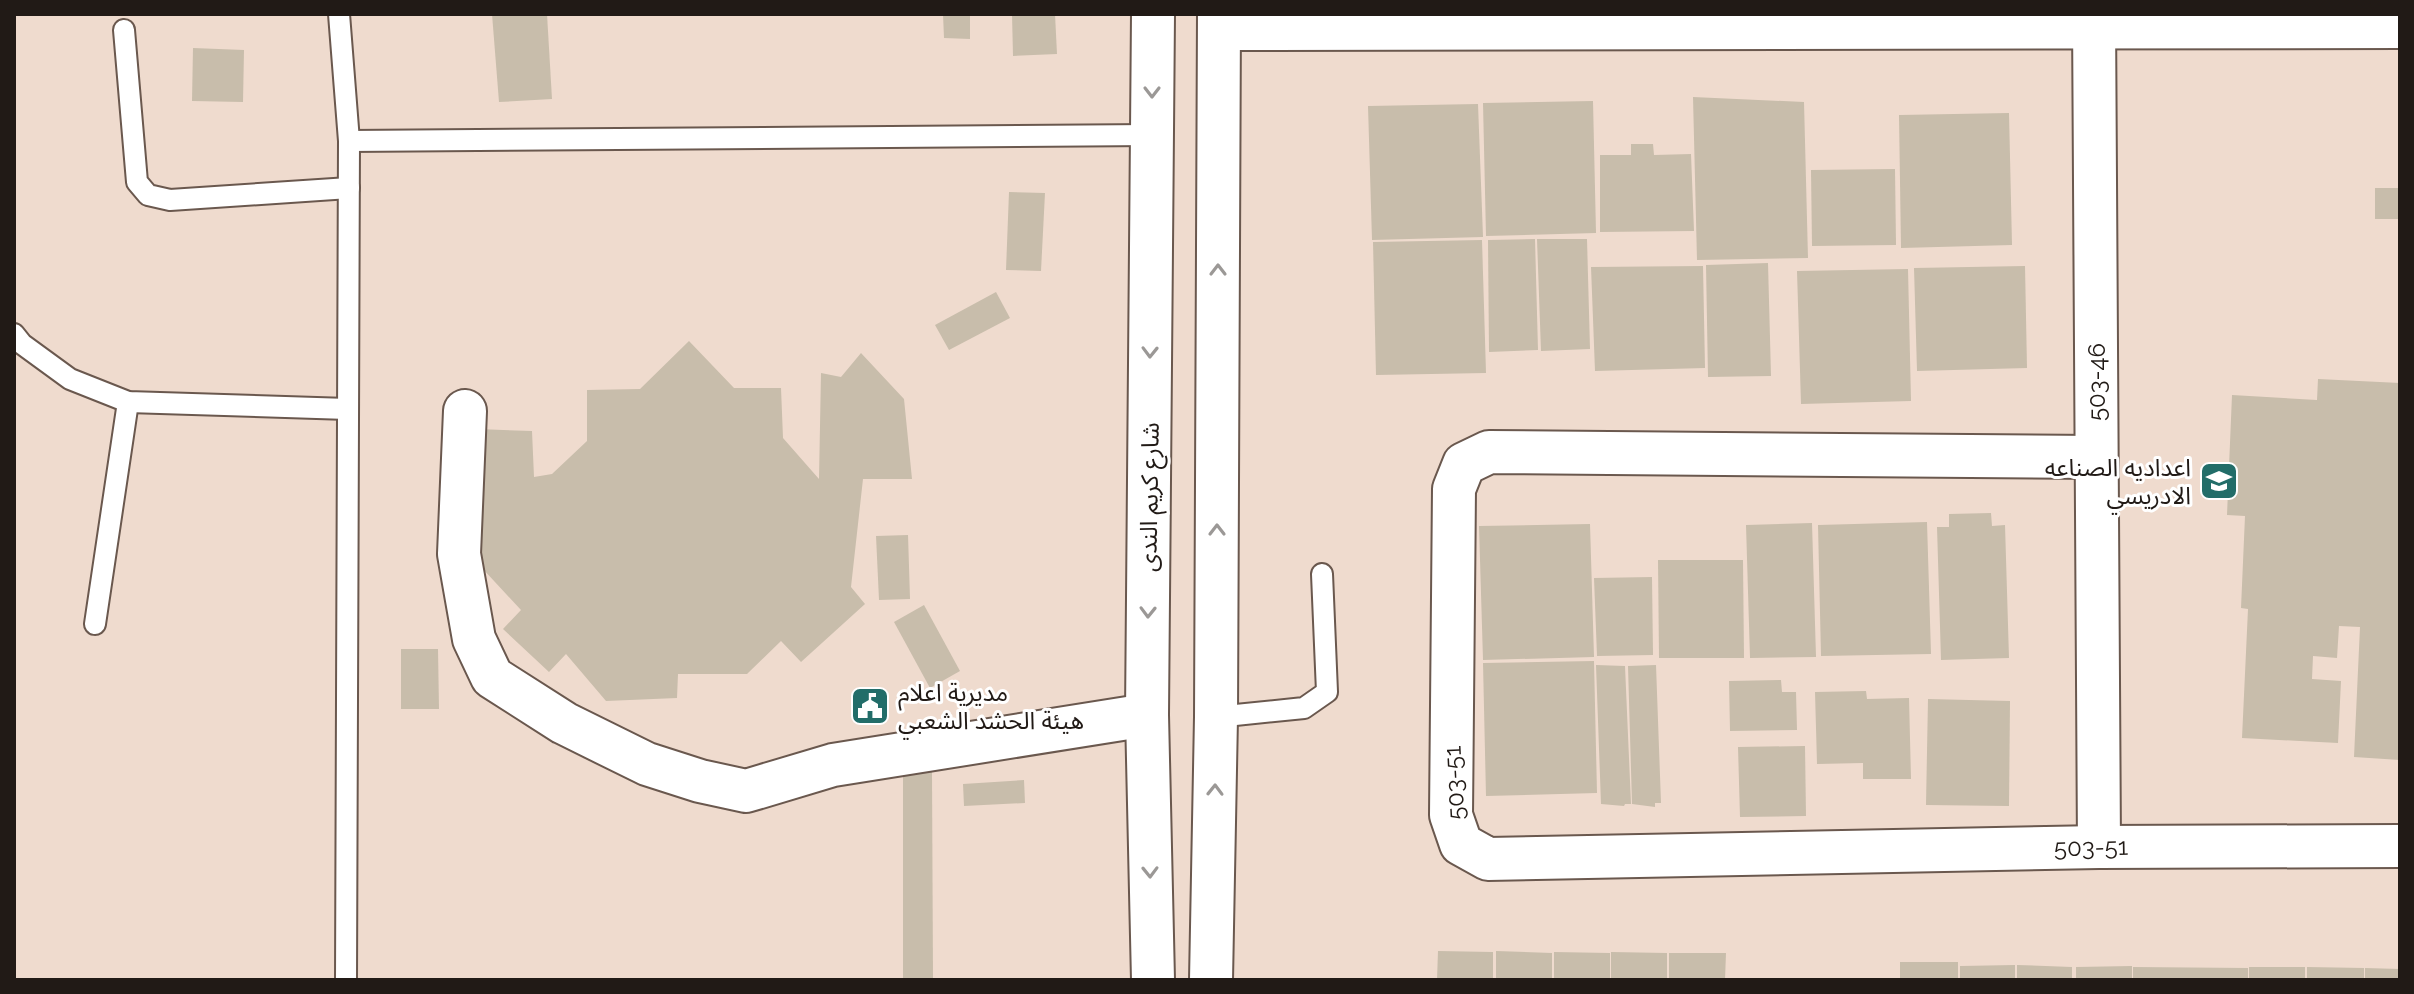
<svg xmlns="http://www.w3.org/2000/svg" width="2414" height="994" font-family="Raleway,'Noto Sans Arabic',sans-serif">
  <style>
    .building { fill: #c8bdab }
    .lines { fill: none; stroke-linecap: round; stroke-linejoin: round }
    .service-casing { stroke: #6a584e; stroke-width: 24 }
    .minor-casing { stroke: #6a584e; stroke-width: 46 }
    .service { stroke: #fff; stroke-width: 20 }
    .minor { stroke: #fff; stroke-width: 42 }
    .oneway { stroke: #9b9896 }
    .labels { text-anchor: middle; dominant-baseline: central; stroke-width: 6; stroke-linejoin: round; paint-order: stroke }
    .street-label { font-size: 24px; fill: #211a16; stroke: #fff }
    .poi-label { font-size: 24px; fill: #211a16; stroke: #fff; text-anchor: end }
  </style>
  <rect width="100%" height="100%" fill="#efdbce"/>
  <g class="building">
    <polygon points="492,14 547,14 552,99 499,102"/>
    <polygon points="943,14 970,14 970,39 944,38"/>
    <polygon points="1012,14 1055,14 1057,54 1013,56"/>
    <polygon points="193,48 244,50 243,102 192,101"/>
    <polygon points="1693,97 1804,102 1808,258 1697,260"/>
    <polygon points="1593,101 1596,233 1486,236 1483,103"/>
    <polygon points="1478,104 1483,237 1372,240 1368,106"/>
    <polygon points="2009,113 2012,245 1901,248 1899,115"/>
    <polygon points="1631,144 1653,144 1654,155 1691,154 1694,231 1600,232 1600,155 1631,155"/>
    <polygon points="1895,169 1896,245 1812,246 1811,170"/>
    <rect x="2375" y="188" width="25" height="31"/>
    <polygon points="1009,192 1045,193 1041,271 1006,270"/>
    <polygon points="1535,239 1538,350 1489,352 1488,240"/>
    <polygon points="1537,239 1587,239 1590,349 1541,351"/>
    <polygon points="1482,240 1486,373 1376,375 1373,242"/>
    <polygon points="1768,263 1771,376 1708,377 1706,265"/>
    <polygon points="1703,266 1705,368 1595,371 1591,267"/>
    <polygon points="2025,266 2027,368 1917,371 1914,268"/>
    <polygon points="1908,269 1911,401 1801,404 1797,271"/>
    <polygon points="996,292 1010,318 949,350 935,325"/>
    <polygon points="689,341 734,388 781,388 783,438 819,479 821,373 841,377 861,353 904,399 912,479 863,479 851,587 865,604 801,662 781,641 747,674 678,674 677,698 606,701 566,654 549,672 503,629 521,610 482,568 477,429 532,431 534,477 552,474 587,441 587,390 640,389"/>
    <polygon points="2318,379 2400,383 2400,760 2354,757 2360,627 2339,626 2337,658 2313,656 2312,679 2341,681 2338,743 2242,738 2248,609 2241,608 2245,516 2227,515 2232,395 2317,400"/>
    <polygon points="1991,513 1992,526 2005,525 2009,658 1941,660 1937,527 1949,527 1949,514"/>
    <polygon points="1927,522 1931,654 1821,656 1818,525"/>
    <polygon points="1812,523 1816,657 1750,658 1746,525"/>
    <polygon points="1590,524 1594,657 1483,660 1479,526"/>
    <polygon points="908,535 910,599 879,600 876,536"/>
    <polygon points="1658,560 1743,560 1744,658 1659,658"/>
    <polygon points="1652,577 1653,655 1597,656 1594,578"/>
    <polygon points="924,605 960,671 930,688 894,622"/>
    <polygon points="401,649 438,649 439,709 401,709"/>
    <polygon points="1594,661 1597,793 1486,796 1483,663"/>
    <polygon points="1596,665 1625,666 1631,804 1625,804 1624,806 1601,804"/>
    <polygon points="1656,665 1661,803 1655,803 1655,807 1632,804 1628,666"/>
    <polygon points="1781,680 1782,692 1796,692 1797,730 1730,731 1729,681"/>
    <polygon points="1866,691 1867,699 1909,698 1911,779 1863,779 1863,763 1817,764 1815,692"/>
    <polygon points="1928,699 2010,701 2009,806 1926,805"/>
    <polygon points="1805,746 1806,816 1740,817 1738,747"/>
    <polygon points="903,772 932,772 933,980 903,980"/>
    <polygon points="1024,780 1025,803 964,806 963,784"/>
    <polygon points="1438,951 1493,952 1493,980 1437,980"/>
    <polygon points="1496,951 1552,953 1552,980 1496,980"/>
    <polygon points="1554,952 1610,953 1610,980 1554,980"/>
    <polygon points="1611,952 1667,953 1667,980 1611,980"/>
    <polygon points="1669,953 1726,953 1725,980 1669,980"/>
    <rect x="1900" y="962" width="58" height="18"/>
    <polygon points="2015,965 2015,980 1960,980 1960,966"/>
    <polygon points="2017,965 2072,967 2072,980 2017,980"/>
    <polygon points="2132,966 2132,980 2076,980 2076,967"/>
    <polygon points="2133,967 2248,968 2248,980 2133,980"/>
    <rect x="2249" y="967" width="56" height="13"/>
    <polygon points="2307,967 2364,968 2364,980 2307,980"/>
    <polygon points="2365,968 2400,969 2400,980 2365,980"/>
  </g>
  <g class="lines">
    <g class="service-casing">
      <g id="service">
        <polyline points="339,14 349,141 346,980"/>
        <polyline points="124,30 137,182 148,195 170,200 349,188"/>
        <polyline points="349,141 1152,135"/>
        <polyline points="14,334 22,344 70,379 128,402 348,409"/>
        <polyline points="95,624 128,402"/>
        <polyline points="1216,717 1304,708 1327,692 1322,574"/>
      </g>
    </g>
    <g class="minor-casing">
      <g id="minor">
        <polyline points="2094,14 2099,847"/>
        <polyline points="1219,29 2400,27"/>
        <polyline points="465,411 459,554 474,639 492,677 564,723 647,764 700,781 746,791 833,765 1147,715"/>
        <polyline points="2096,457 1489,452 1464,464 1454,489 1451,815 1461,844 1488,859 2099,847 2400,846"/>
        <polyline points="1153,980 1147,715 1153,14"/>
        <polyline points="1211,980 1216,717 1219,14"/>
      </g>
    </g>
    <use href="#service" class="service"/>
    <use href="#minor" class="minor"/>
  </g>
  <defs><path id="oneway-chevron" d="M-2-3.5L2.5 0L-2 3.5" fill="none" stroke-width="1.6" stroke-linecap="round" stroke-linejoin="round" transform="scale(2)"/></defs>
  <g class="oneway">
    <use href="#oneway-chevron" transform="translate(1152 92) rotate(90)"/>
    <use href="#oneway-chevron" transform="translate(1218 270) rotate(-90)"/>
    <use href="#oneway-chevron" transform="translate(1150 352) rotate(91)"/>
    <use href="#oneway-chevron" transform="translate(1217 530) rotate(-90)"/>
    <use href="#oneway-chevron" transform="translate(1148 612) rotate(91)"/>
    <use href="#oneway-chevron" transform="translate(1215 790) rotate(-89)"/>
    <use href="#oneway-chevron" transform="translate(1150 872) rotate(89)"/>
  </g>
  <defs>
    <g id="school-square" transform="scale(2)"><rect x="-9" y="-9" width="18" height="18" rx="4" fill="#226d69" stroke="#fff"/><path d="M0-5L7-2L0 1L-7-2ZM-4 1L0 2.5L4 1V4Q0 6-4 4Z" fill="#fff"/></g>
    <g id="civic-square" transform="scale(2)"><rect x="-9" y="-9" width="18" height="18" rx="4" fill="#226d69" stroke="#fff"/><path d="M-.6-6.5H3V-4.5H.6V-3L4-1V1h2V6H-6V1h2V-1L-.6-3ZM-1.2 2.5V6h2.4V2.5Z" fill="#fff"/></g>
  </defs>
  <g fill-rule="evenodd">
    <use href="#school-square" x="2219" y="481"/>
    <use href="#civic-square" x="870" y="706"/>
  </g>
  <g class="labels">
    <g class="street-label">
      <text transform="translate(2096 382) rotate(-90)">503-46</text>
      <text transform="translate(1149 497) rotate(-89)">شارع كريم الندى</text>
      <text transform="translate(1454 783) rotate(-93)">503-51</text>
      <text transform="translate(2091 847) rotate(-1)">503-51</text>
    </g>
    <g class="poi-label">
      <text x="2191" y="467">اعداديه الصناعه<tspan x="2191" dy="28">الادريسي</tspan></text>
      <text x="898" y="692" text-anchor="start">مديرية اعلام<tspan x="898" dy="28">هيئة الحشد الشعبي</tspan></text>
    </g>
  </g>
  <rect width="2414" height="994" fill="none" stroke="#211a16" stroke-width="32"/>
</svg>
